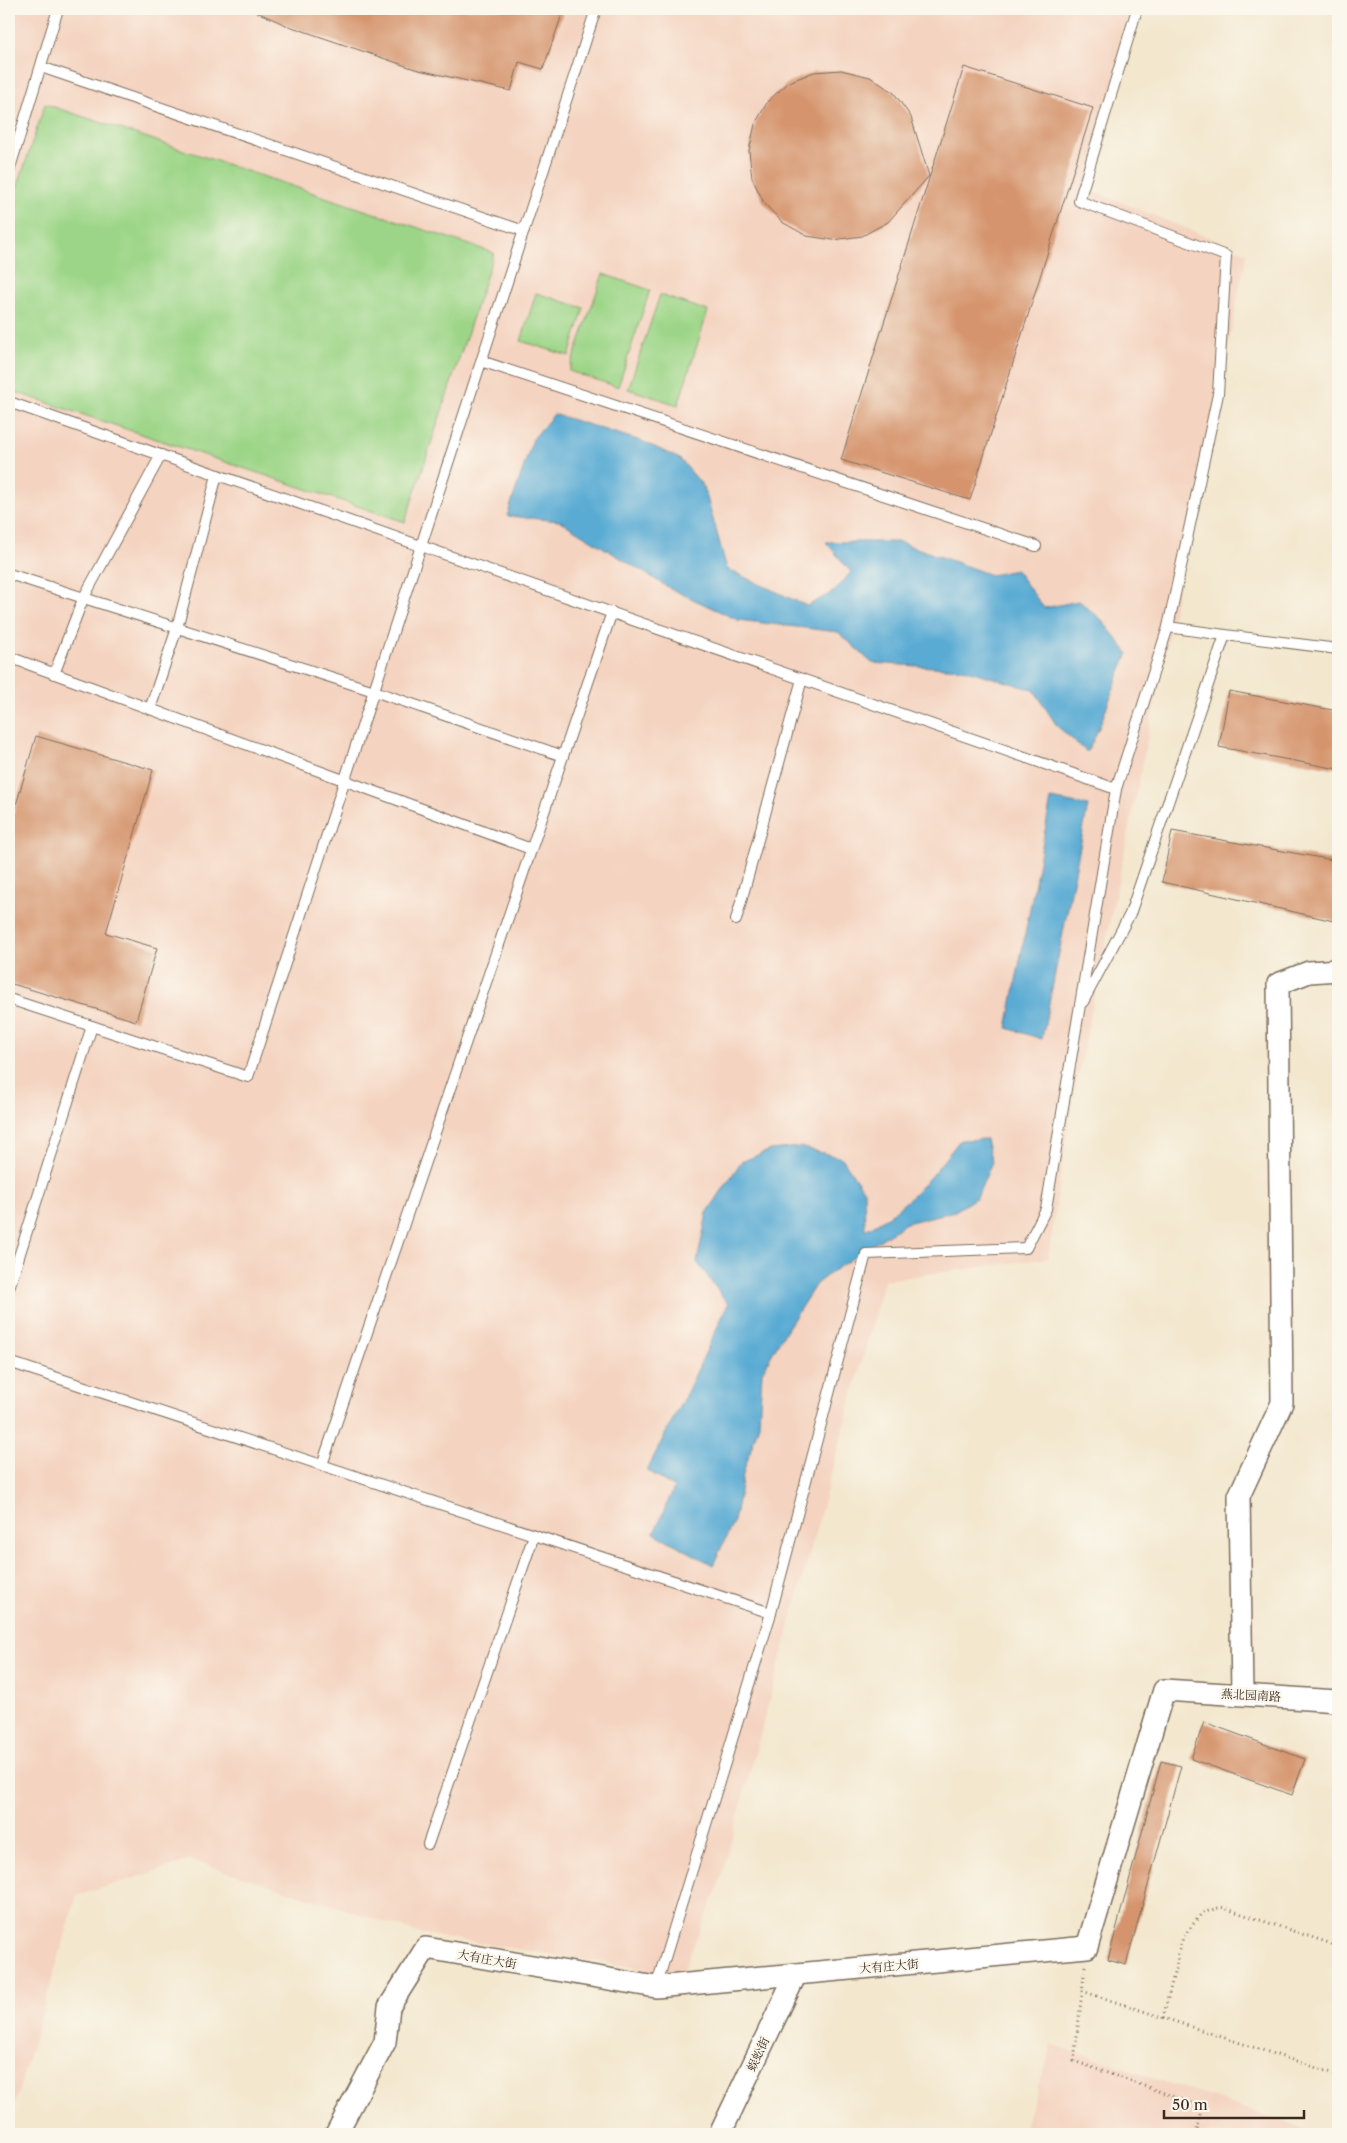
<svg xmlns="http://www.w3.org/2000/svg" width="1347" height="2143" font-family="'Libre Caslon Text','Noto Serif SC',serif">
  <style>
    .built { fill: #f4d3c0 }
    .park { fill: #9cd587; stroke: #6c8052 }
    .water { fill: #5aabd4; stroke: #4a6a79 }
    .building { fill: #d5946d }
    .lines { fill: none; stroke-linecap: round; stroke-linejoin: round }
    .lane-casing { stroke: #7b6c5c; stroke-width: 12 }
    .street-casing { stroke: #7b6c5c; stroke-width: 24 }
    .path { stroke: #7b6c5c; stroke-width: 3; stroke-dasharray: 1 4; stroke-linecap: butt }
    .lane { stroke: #fff; stroke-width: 10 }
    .street { stroke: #fff; stroke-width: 21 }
    .labels { text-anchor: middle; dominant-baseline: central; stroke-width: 5; stroke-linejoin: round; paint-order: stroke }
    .street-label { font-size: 12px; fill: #3b2a1e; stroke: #fbf7ec }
  </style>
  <rect width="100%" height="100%" fill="#fbf7ec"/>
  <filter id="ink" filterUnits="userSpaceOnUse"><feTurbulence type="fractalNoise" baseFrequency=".02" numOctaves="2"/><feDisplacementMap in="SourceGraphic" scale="10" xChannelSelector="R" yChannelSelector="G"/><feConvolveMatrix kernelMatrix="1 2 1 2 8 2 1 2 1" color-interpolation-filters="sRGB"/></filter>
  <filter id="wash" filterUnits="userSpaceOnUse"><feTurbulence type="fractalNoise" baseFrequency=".0096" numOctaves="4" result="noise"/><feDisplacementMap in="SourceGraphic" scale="20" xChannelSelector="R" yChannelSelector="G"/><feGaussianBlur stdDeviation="1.12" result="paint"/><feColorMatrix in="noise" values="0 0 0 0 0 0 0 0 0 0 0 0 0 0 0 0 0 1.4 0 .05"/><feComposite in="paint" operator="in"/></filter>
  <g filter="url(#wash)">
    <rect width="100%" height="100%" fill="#f3e7ce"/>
    <g class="built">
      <polygon points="9,9 1129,9 1091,190 1247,253 1069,1121 1048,1258 884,1280 719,1885 681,1975 422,1934 191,1860 77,1896 15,2103 9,2119"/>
      <polygon points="1052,2044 1321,2134 1022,2134"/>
    </g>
    <g class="park">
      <polygon points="45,104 494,253 405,522 9,390 9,212"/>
      <polygon points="603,274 650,290 618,387 569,371"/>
      <polygon points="536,293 584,308 569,356 521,341"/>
      <polygon points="660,295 708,311 678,405 628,389"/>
    </g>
    <g class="water">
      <path d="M554 414 644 442 680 459 704 487 727 569 807 606 835 591 851 572 826 542H900L991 575 1016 570 1044 608 1079 601 1100 618 1128 653C1112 686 1105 721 1087 752L1057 726 1034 690 963 669 872 663 838 632 738 620 671 589 560 521 507 516 533 439Z"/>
      <polygon points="1051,799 1088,806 1042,1039 1007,1028"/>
      <path d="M986 1139 992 1162 977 1197 955 1211 906 1223 830 1273 816 1284 780 1340 762 1372 759 1424 744 1470 734 1521 713 1565 654 1533 674 1488 647 1470 691 1384 728 1304 697 1262 707 1213 741 1162 770 1150 800 1147 842 1158 864 1191 865 1230C907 1209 932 1175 960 1140Z"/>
    </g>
    <g id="blocks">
      <g class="building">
        <polygon points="250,9 564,9 543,69 519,62 511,91 415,69 286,25"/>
        <polygon points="964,67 1093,108 970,500 841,460"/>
        <polygon points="841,70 870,77 894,93 911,117 929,176 888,222 862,236 833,240 807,236 782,222 764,203 752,178 749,151 755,124 768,101 789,82 814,72"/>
        <polygon points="1229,691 1338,711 1338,769 1219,747"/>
        <polygon points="36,736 153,770 106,933 157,948 136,1021 9,983 9,829"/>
        <polygon points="1172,831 1338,861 1338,922 1162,882"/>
        <polygon points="1204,1722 1305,1759 1292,1795 1191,1759"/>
        <polygon points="1161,1761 1181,1766 1126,1965 1108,1960"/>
      </g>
    </g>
  </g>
  <g filter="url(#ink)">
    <use href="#blocks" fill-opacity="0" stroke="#7b6c5c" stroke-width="1"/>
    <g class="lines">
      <g class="lane-casing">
        <g id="lane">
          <polyline points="41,67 524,231"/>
          <polyline points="9,171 58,9"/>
          <polyline points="481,361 1036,546"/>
          <polyline points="9,402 1116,789"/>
          <polyline points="9,574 374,691 563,756"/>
          <polyline points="1225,635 1338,649"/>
          <polyline points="9,657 531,849"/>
          <polyline points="54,674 83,599 161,455"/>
          <polyline points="150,709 177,628 217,475"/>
          <polyline points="736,920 802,679"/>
          <polyline points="9,999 248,1077 596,9"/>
          <polyline points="1083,1002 1130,914 1225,635 1168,627"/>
          <polyline points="9,1288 92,1026"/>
          <polyline points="9,1362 771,1613"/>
          <polyline points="322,1465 612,612"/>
          <polyline points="428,1844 534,1535"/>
          <polyline points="656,1987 771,1613 866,1254 1026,1248 1046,1209 1116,789 1168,627 1218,394 1226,256 1079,201 1137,9"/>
        </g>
      </g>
      <g class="street-casing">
        <g id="street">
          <polyline points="1242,1694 1239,1496 1282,1403 1278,984 1309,972 1338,970"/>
          <polyline points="336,2134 385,2042 389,2007 426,1948 656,1987 1087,1947 1164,1690 1338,1701"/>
          <polyline points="720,2134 796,1974"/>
        </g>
      </g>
      <g class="path">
        <polyline points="1085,1966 1074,2061 1203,2107 1196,2134"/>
        <polyline points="1082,1991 1338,2075"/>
        <polyline points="1163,2018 1183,1937 1202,1913 1221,1907 1338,1946"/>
      </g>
      <use href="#lane" class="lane"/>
      <use href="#street" class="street"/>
    </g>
  </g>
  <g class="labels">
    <g class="street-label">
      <text transform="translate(1251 1695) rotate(3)">燕北园南路</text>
      <text transform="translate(487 1959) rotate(10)">大有庄大街</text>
      <text transform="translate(889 1966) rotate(-5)">大有庄大街</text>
      <text transform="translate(758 2054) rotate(-65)">蜈蚣街</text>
    </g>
  </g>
  <rect width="1347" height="2143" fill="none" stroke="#fbf7ec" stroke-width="30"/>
  <path d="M1164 2110v8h140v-8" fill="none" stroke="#3b2a1e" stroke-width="2.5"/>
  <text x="1172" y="2110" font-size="15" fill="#3b2a1e" stroke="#fbf7ec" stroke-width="4" paint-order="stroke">50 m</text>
</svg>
